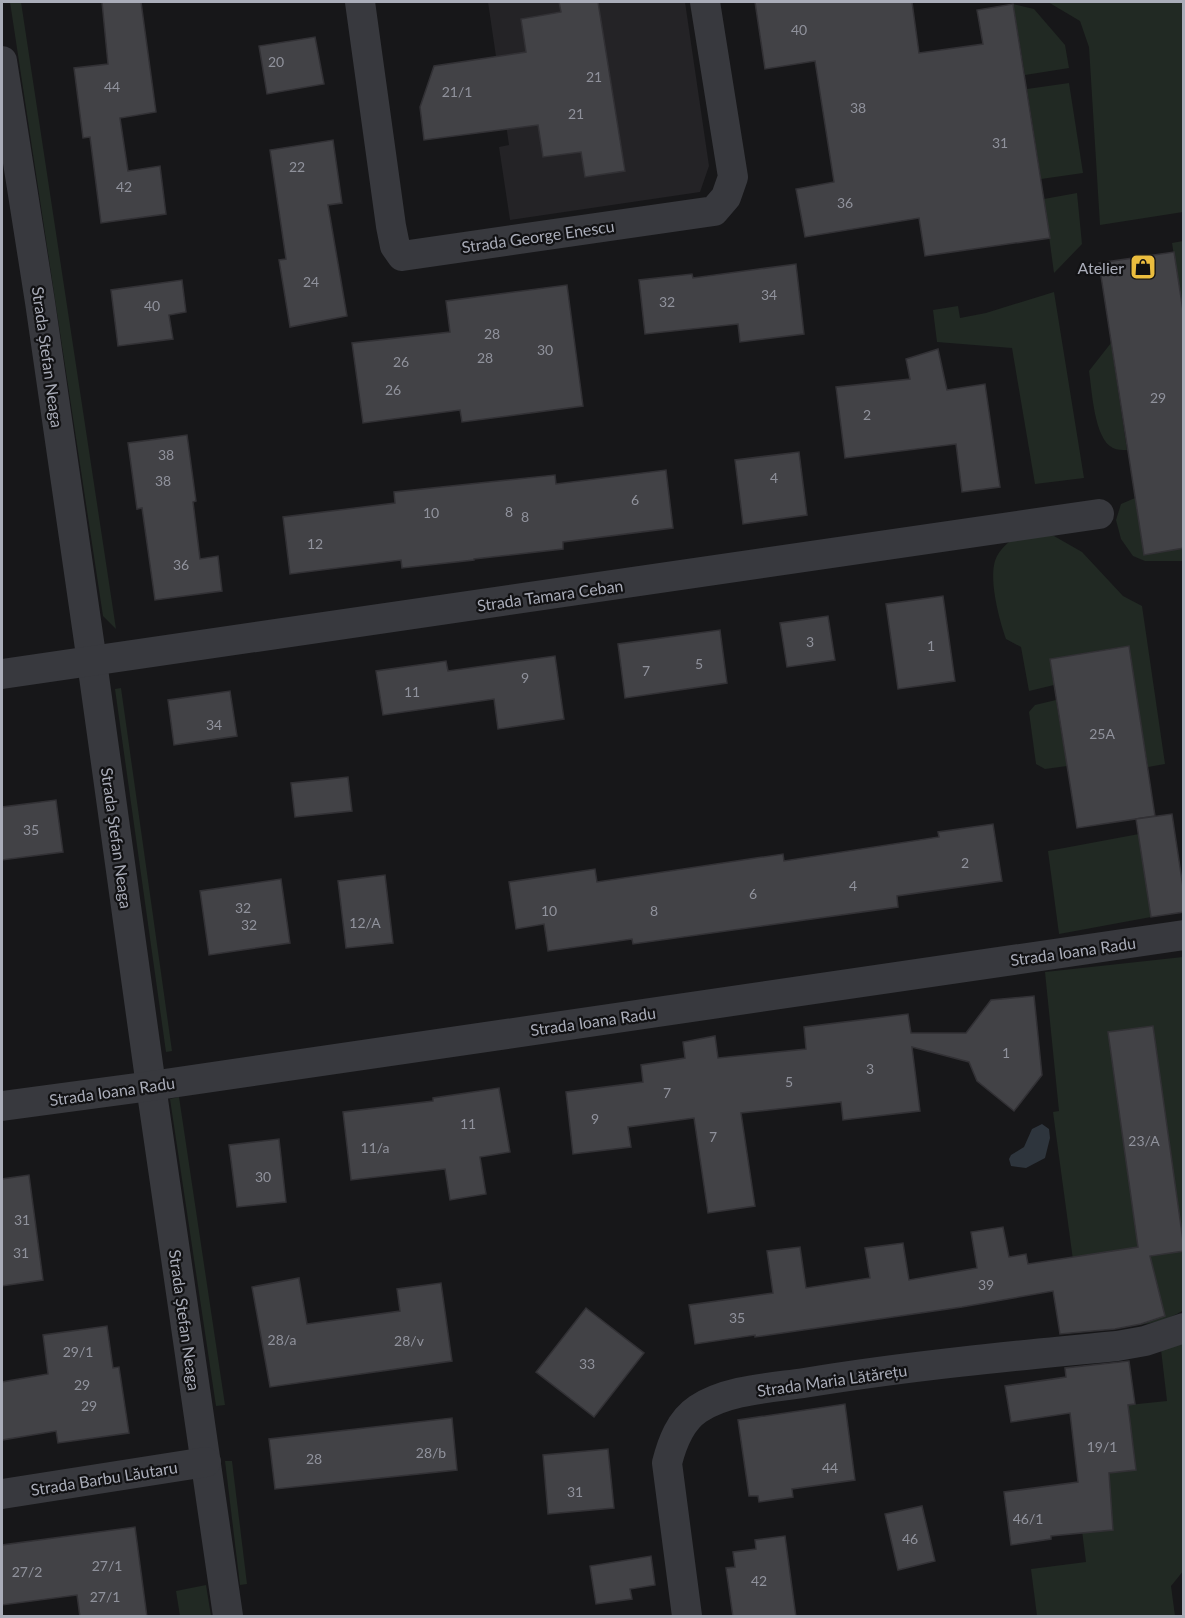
<svg xmlns="http://www.w3.org/2000/svg" width="1185" height="1618" font-family="Lato,sans-serif">
  <style>
    .built { fill: #242326 }
    .green { fill: #212923 }
    .water { fill: #2e353d }
    .building { fill: #424246; stroke: #323135; stroke-width: 1.5 }
    .lines { fill: none; stroke-linecap: round; stroke-linejoin: round }
    .minor { stroke: #38393e; stroke-width: 30 }
    .labels { text-anchor: middle; dominant-baseline: central; stroke-width: 4.5; stroke-linejoin: round; paint-order: stroke }
    .number-label { font-size: 14px; fill: #90929c }
    .street-label { font-size: 16px; fill: #aaadb9; stroke: #121214 }
    .poi-label { font-size: 16px; fill: #aaadb9; stroke: #121214; text-anchor: end }
  </style>
  <rect width="100%" height="100%" fill="#171719"/>
  <polygon class="built" points="488,2 685,2 709,166 700,192 510,220 499,147 509,145"/>
  <g class="green">
    <polygon points="10,2 21,2 116,629 103,616"/>
    <polygon points="1048,2 1183,2 1183,212 1100,225 1089,47 1080,21"/>
    <polygon points="1013,4 1034,9 1065,45 1069,68 1025,75"/>
    <polygon points="1069,83 1083,173 1041,179 1027,89"/>
    <polygon points="1077,193 1082,244 1054,273 1044,199"/>
    <polygon points="1183,241 1184,305 1182,305 1172,243"/>
    <polygon points="1054,292 1084,478 1035,484 1012,348 937,342 933,310 958,306 960,318 986,313"/>
    <path d="M1111 343 1127 450C1122 450 1117 450 1113 448 1094 439 1092 390 1089 371Z"/>
    <polygon points="1135,498 1144,554 1183,548 1183,561 1145,561 1133,556 1121,539 1116,520 1121,504"/>
    <path d="M1020 534 1054 536 1082 552 1123 596 1142 606 1165 764 1148 767 1128 646 1050 659 1054 685 1029 691 1021 647 1006 639C999 619 989 581 995 561 999 548 1010 541 1020 534Z"/>
    <polygon points="121,688 172,1051 166,1052 115,689"/>
    <polygon points="1056,700 1067,766 1045,769 1036,764 1029,712 1035,705"/>
    <polygon points="1139,834 1151,917 1059,934 1048,851"/>
    <path d="M1183 957 1184 1310C1167 1321 1143 1326 1123 1326L1076 1282 1053 1112 1059 1111 1045 972Z"/>
    <polygon points="179,1097 225,1405 216,1406 170,1099"/>
    <polygon points="1183,1338 1184,1570 1171,1586 1175,1616 1037,1616 1031,1569 1086,1562 1077,1491 1078,1477 1136,1470 1128,1405 1167,1401 1160,1341"/>
    <polygon points="225,1461 232,1461 247,1584 240,1585"/>
    <polygon points="206,1585 211,1616 180,1616 176,1591"/>
  </g>
  <polygon class="water" points="1042,1124 1049,1129 1050,1138 1045,1158 1026,1168 1011,1166 1009,1159 1011,1155 1024,1147 1032,1129"/>
  <g class="building">
    <polygon points="102,2 141,2 156,112 120,118 128,171 160,166 166,214 101,223 90,137 83,138 74,68 108,64"/>
    <polygon points="559,2 598,2 625,171 585,177 581,152 543,157 538,125 424,140 420,107 434,66 526,52 521,19 561,12"/>
    <polygon points="755,2 912,2 919,53 983,44 977,10 1013,4 1050,238 925,256 919,218 805,237 796,189 834,182 815,61 765,69"/>
    <polygon points="315,37 324,84 267,94 259,46"/>
    <polygon points="333,140 342,203 328,205 347,316 290,327 279,260 286,259 270,150"/>
    <polygon points="1174,252 1184,317 1184,548 1144,555 1099,263"/>
    <polygon points="796,264 804,334 740,342 738,324 645,334 639,280 692,274 693,278"/>
    <polygon points="182,280 186,312 169,315 173,339 118,346 111,290"/>
    <polygon points="567,285 583,406 462,422 460,410 363,423 352,343 450,332 446,301"/>
    <polygon points="938,349 947,390 985,384 1000,487 962,492 956,444 845,458 836,387 910,379 906,359"/>
    <polygon points="187,435 196,501 193,502 200,559 218,556 222,591 155,600 142,508 137,509 128,443"/>
    <polygon points="799,452 807,515 743,524 735,460"/>
    <polygon points="666,470 673,528 563,542 563,549 474,559 474,560 402,568 401,560 290,574 283,517 395,503 394,492 555,475 556,484"/>
    <polygon points="943,596 955,681 898,689 886,604"/>
    <polygon points="828,616 835,660 787,667 780,623"/>
    <polygon points="720,630 727,683 625,698 618,644"/>
    <polygon points="1129,646 1155,816 1077,828 1050,659"/>
    <polygon points="555,656 564,719 498,729 494,699 383,715 376,671 446,661 448,671"/>
    <polygon points="230,691 237,736 174,745 168,700"/>
    <polygon points="348,777 352,811 295,817 291,783"/>
    <polygon points="56,800 63,852 2,860 2,807"/>
    <polygon points="1172,814 1184,894 1184,912 1151,917 1136,819"/>
    <polygon points="993,824 1002,881 897,896 898,907 633,944 632,939 548,951 544,924 516,929 509,882 595,869 597,882 783,854 784,861 939,837 938,832"/>
    <polygon points="385,875 393,943 346,948 338,881"/>
    <polygon points="281,879 290,943 209,955 200,891"/>
    <polygon points="1034,996 1042,1075 1014,1111 977,1081 969,1062 912,1047 920,1111 843,1120 841,1102 741,1113 755,1206 708,1213 694,1118 628,1127 631,1147 573,1154 566,1092 643,1082 641,1065 685,1058 683,1042 715,1036 718,1058 806,1049 804,1027 908,1014 911,1033 966,1033 991,1000"/>
    <polygon points="1153,1026 1184,1248 1184,1251 1150,1256 1165,1316 1141,1324 1115,1329 1060,1334 1053,1291 962,1307 755,1337 755,1335 695,1344 689,1305 773,1293 767,1251 800,1247 806,1288 870,1278 865,1248 903,1243 909,1280 977,1268 971,1232 1003,1227 1009,1257 1026,1254 1028,1264 1138,1247 1108,1032"/>
    <polygon points="499,1088 510,1152 480,1157 486,1194 450,1200 445,1169 351,1180 343,1112 433,1101 433,1098"/>
    <polygon points="279,1139 286,1202 237,1207 229,1145"/>
    <polygon points="29,1175 43,1280 2,1286 2,1179"/>
    <polygon points="299,1278 307,1324 400,1311 397,1289 441,1283 452,1361 270,1387 252,1287"/>
    <polygon points="586,1308 644,1353 594,1417 536,1372"/>
    <polygon points="107,1326 113,1368 119,1367 129,1433 58,1443 56,1431 2,1440 2,1382 48,1374 43,1335"/>
    <polygon points="1129,1361 1135,1404 1128,1405 1136,1470 1109,1473 1113,1530 1051,1536 1051,1539 1011,1545 1004,1492 1078,1482 1070,1413 1011,1422 1005,1386 1066,1377 1065,1368"/>
    <polygon points="845,1404 855,1480 792,1489 793,1497 759,1502 758,1496 749,1496 738,1420"/>
    <polygon points="452,1418 457,1470 275,1489 269,1439"/>
    <polygon points="608,1449 614,1508 548,1514 543,1455"/>
    <polygon points="922,1506 935,1561 898,1570 885,1514"/>
    <polygon points="135,1527 147,1617 80,1617 77,1595 2,1605 2,1545"/>
    <polygon points="785,1536 796,1617 733,1617 726,1568 735,1567 733,1552 756,1549 755,1540"/>
    <polygon points="651,1556 655,1585 630,1589 632,1599 596,1604 590,1566"/>
  </g>
  <g class="lines">
    <g class="minor">
      <polyline points="360,2 391,226 395,246 402,256 714,211 726,197 733,177 705,2"/>
      <polyline points="2,61 40,302 92,662 151,1086 228,1616"/>
      <polyline points="2,674 1099,514"/>
      <polyline points="2,1106 151,1086 1184,935"/>
      <polyline points="2,1494 206,1462"/>
      <path d="M687 1616 667 1463C672 1443 680 1421 698 1409 727 1390 769 1388 804 1383 907 1366 1012 1356 1117 1346L1145 1341 1184 1328"/>
    </g>
  </g>
  <defs>
    <g id="shop-square" transform="scale(1.35)"><rect x="-9" y="-9" width="18" height="18" rx="4" fill="#ebbd3e" stroke="#121214"/><path d="M-5-2.5h2.3a2.7 3.5 0 0 1 5.4 0H5L5.5 6h-11ZM-1.5-2.5h3a1.5 2.3 0 0 0-3 0Z" fill="#111"/></g>
  </defs>
  <g fill-rule="evenodd">
    <use href="#shop-square" x="1143" y="267"/>
  </g>
  <g class="labels">
    <g class="number-label">
      <text x="799" y="29">40</text>
      <text x="276" y="61">20</text>
      <text x="594" y="76">21</text>
      <text x="112" y="86">44</text>
      <text x="457" y="91">21/1</text>
      <text x="858" y="107">38</text>
      <text x="576" y="113">21</text>
      <text x="1000" y="142">31</text>
      <text x="297" y="166">22</text>
      <text x="124" y="186">42</text>
      <text x="845" y="202">36</text>
      <text x="311" y="281">24</text>
      <text x="769" y="294">34</text>
      <text x="667" y="301">32</text>
      <text x="152" y="305">40</text>
      <text x="492" y="333">28</text>
      <text x="545" y="349">30</text>
      <text x="485" y="357">28</text>
      <text x="401" y="361">26</text>
      <text x="393" y="389">26</text>
      <text x="1158" y="397">29</text>
      <text x="867" y="414">2</text>
      <text x="166" y="454">38</text>
      <text x="774" y="477">4</text>
      <text x="163" y="480">38</text>
      <text x="635" y="499">6</text>
      <text x="509" y="511">8</text>
      <text x="431" y="512">10</text>
      <text x="525" y="516">8</text>
      <text x="315" y="543">12</text>
      <text x="181" y="564">36</text>
      <text x="810" y="641">3</text>
      <text x="931" y="645">1</text>
      <text x="699" y="663">5</text>
      <text x="646" y="670">7</text>
      <text x="525" y="677">9</text>
      <text x="412" y="691">11</text>
      <text x="214" y="724">34</text>
      <text x="1102" y="733">25A</text>
      <text x="31" y="829">35</text>
      <text x="965" y="862">2</text>
      <text x="853" y="885">4</text>
      <text x="753" y="893">6</text>
      <text x="243" y="907">32</text>
      <text x="549" y="910">10</text>
      <text x="654" y="910">8</text>
      <text x="365" y="922">12/A</text>
      <text x="249" y="924">32</text>
      <text x="1006" y="1052">1</text>
      <text x="870" y="1068">3</text>
      <text x="789" y="1081">5</text>
      <text x="667" y="1092">7</text>
      <text x="595" y="1118">9</text>
      <text x="468" y="1123">11</text>
      <text x="713" y="1136">7</text>
      <text x="1144" y="1140">23/A</text>
      <text x="375" y="1147">11/a</text>
      <text x="263" y="1176">30</text>
      <text x="22" y="1219">31</text>
      <text x="21" y="1252">31</text>
      <text x="986" y="1284">39</text>
      <text x="737" y="1317">35</text>
      <text x="282" y="1339">28/a</text>
      <text x="409" y="1340">28/v</text>
      <text x="78" y="1351">29/1</text>
      <text x="587" y="1363">33</text>
      <text x="82" y="1384">29</text>
      <text x="89" y="1405">29</text>
      <text x="1102" y="1446">19/1</text>
      <text x="431" y="1452">28/b</text>
      <text x="314" y="1458">28</text>
      <text x="830" y="1467">44</text>
      <text x="575" y="1491">31</text>
      <text x="1028" y="1518">46/1</text>
      <text x="910" y="1538">46</text>
      <text x="107" y="1565">27/1</text>
      <text x="27" y="1571">27/2</text>
      <text x="759" y="1580">42</text>
      <text x="105" y="1596">27/1</text>
    </g>
    <g class="street-label">
      <text transform="translate(538 236) rotate(-8)">Strada George Enescu</text>
      <text transform="translate(48 357) rotate(82)">Strada Ștefan Neaga</text>
      <text transform="translate(550 595) rotate(-8)">Strada Tamara Ceban</text>
      <text transform="translate(117 838) rotate(82)">Strada Ștefan Neaga</text>
      <text transform="translate(1073 951) rotate(-8)">Strada Ioana Radu</text>
      <text transform="translate(593 1021) rotate(-8)">Strada Ioana Radu</text>
      <text transform="translate(112 1091) rotate(-8)">Strada Ioana Radu</text>
      <text transform="translate(185 1320) rotate(82)">Strada Ștefan Neaga</text>
      <text transform="translate(832 1380) rotate(-8)">Strada Maria Lătărețu</text>
      <text transform="translate(104 1478) rotate(-9)">Strada Barbu Lăutaru</text>
    </g>
    <g class="poi-label">
      <text x="1124" y="267">Atelier</text>
    </g>
  </g>
  <rect width="1185" height="1618" fill="none" stroke="#aaadb9" stroke-width="6"/>
</svg>
